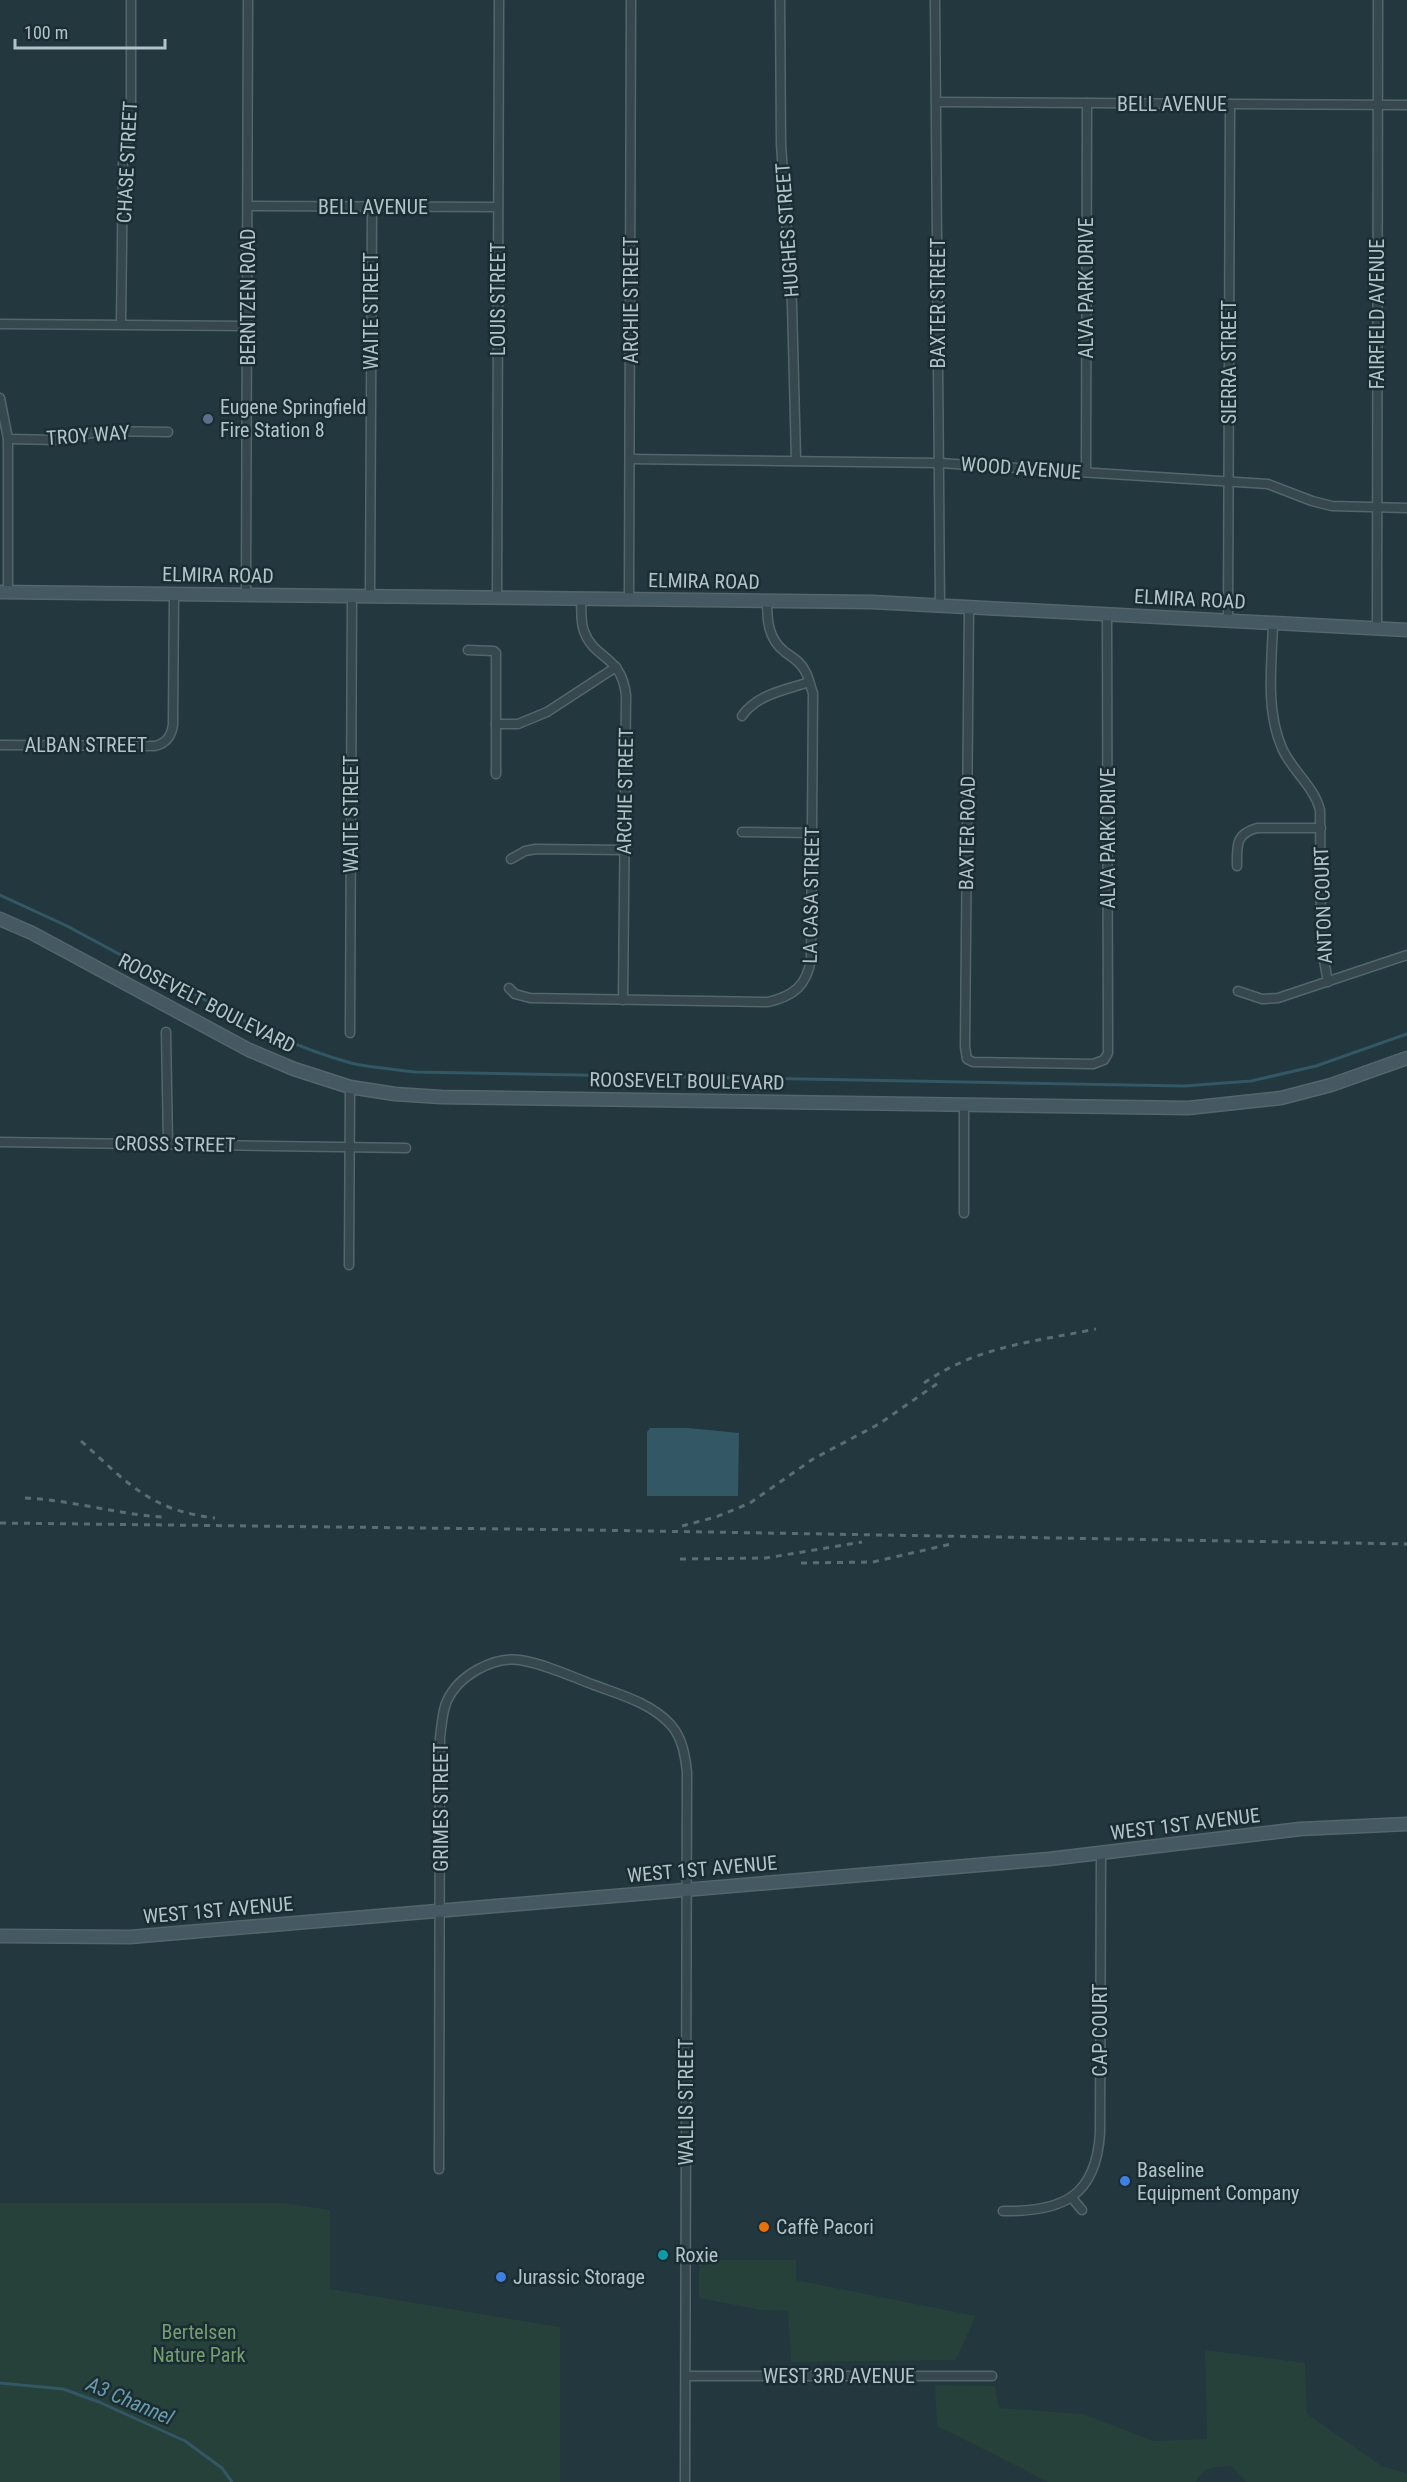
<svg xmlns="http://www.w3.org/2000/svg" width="1407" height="2482" font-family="'Roboto Condensed',sans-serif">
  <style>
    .green { fill: #25413a }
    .water { fill: #335764 }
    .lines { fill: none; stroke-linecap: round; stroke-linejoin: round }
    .stream { stroke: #335764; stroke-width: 3 }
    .street-casing { stroke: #54666c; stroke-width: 11 }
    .secondary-casing { stroke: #54666c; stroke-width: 15 }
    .street { stroke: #36484e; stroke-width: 8 }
    .secondary { stroke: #445961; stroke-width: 12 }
    .rail { stroke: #586e75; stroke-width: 3; stroke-dasharray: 6 6; stroke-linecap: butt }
    .service-dot { fill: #5c6f8a; stroke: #1b2d33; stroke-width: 2 }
    .shop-dot { fill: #3f7fe0; stroke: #1b2d33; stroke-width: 2 }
    .food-dot { fill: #e8710a; stroke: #1b2d33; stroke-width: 2 }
    .culture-dot { fill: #0f9aa8; stroke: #1b2d33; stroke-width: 2 }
    .labels { text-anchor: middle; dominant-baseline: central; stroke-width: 5; stroke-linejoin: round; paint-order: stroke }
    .street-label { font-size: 20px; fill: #b2c3c9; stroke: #1b2d33 }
    .poi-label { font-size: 20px; fill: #b2c3c9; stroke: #1b2d33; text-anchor: start }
    .park-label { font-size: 20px; fill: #74a070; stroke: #1b2d33 }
    .water-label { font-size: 21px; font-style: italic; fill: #699aaa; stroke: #1b2d33 }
  </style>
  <rect width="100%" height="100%" fill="#22373e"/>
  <g class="green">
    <polygon points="0,2203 284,2203 330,2210 330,2289 560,2327 560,2482 0,2482"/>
    <polygon points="699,2260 796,2260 796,2280 976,2316 956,2360 791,2362 788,2311 760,2310 699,2298"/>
    <path d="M1205 2350 1305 2363 1307 2414 1382 2466 1407 2473V2482H1246L1231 2466C1215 2467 1204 2466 1196 2482H1048L937 2426 935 2385 995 2386 999 2408 1083 2414 1154 2441 1207 2439Z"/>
  </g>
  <polygon class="water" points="650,1428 688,1428 739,1433 738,1496 647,1496 647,1432"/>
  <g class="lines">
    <g class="stream">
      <polyline points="0,895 67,926 145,968"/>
      <path d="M196 995C246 1023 296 1048 351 1063 372 1068 394 1069 415 1072L1184 1086 1251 1081 1316 1066 1407 1034"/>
      <polyline points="0,2383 63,2389 99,2402 185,2441 222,2468 232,2482"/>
    </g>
    <g class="street-casing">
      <g id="street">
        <polyline points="780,0 781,144 792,304 796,459"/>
        <polyline points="935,0 940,606"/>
        <polyline points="937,102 1407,105"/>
        <polyline points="248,206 497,207"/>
        <polyline points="0,324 248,326"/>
        <polyline points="121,324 123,164 131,103 131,0"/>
        <polyline points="0,398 8,439 8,592"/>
        <polyline points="8,439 58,440 101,431 168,432"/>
        <polyline points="630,459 939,463 1268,484 1312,501 1332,506 1407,508"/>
        <polyline points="1086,472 1087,103"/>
        <polyline points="246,594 248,0"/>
        <polyline points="370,596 372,207"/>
        <polyline points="497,598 499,0"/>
        <path d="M581 599C582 609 580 621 584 631 594 660 621 654 626 695L623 1000"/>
        <polyline points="629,599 631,0"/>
        <polyline points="969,607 965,1047 967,1059 973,1062 1093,1064 1104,1060 1108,1053 1107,614"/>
        <polyline points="1228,620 1230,104"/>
        <path d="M1273 623C1272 663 1265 709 1282 748 1292 771 1314 786 1320 810L1321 944 1328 982"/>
        <polyline points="1377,628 1378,0"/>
        <polyline points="468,650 494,651 496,653 496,774"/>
        <path d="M742 716C757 694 786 690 809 682"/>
        <polyline points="496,724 518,724 547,712 616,667"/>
        <path d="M0 745 155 746C166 743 171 737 173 725L174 594"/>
        <polyline points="742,832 813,833"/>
        <polyline points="511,859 525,851 536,849 625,850"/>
        <path d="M1237 866C1237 846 1235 834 1257 828H1321"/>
        <path d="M509 988 515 994 530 998 768 1002C794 996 807 985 811 959L813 693C810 686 809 677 805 671 801 662 792 657 785 652 768 639 767 620 767 601"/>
        <polyline points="1238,991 1262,999 1278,998 1407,955"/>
        <polyline points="166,1032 168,1144"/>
        <polyline points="350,1033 352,595"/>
        <polyline points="0,1142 406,1148"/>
        <polyline points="964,1213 964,1105"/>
        <polyline points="349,1265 350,1087"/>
        <path d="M439 2169 440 1737C442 1725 442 1711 447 1701 458 1676 493 1656 520 1660 545 1664 570 1676 594 1685 621 1695 651 1703 671 1725 683 1739 685 1756 687 1772L685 2482"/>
        <polyline points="1072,2198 1082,2210"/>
        <path d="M1003 2211C1062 2212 1096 2197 1100 2133L1101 1854"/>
        <polyline points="686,2376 992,2376"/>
      </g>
    </g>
    <g class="secondary-casing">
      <g id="secondary">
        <polyline points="0,592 872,602 1407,630"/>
        <polyline points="0,919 32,933 249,1050 294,1069 350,1087 395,1094 441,1097 1188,1108 1281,1098 1331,1085 1407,1058"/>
        <polyline points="0,1936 130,1937 1049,1859 1300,1829 1407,1824"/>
      </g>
    </g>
    <use href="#street" class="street"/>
    <use href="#secondary" class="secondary"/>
    <g class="rail">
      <path d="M924 1383C978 1346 1033 1342 1096 1329"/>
      <path d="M81 1441C128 1483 149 1510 215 1518"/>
      <path d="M25 1498C72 1500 115 1514 162 1517"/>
      <polyline points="0,1523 590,1530 1407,1544"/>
      <polyline points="682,1526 716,1517 750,1503 813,1459 879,1424 938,1383"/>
      <polyline points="680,1559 766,1558 862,1542"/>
      <polyline points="801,1563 873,1562 951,1544"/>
    </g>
  </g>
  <circle class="service-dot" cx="208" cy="419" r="6"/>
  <g class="shop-dot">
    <circle cx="1125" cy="2181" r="6"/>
    <circle cx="501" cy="2277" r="6"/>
  </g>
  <circle class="food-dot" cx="764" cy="2227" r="6"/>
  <circle class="culture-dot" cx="663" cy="2255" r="6"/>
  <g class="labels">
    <g class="street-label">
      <text x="1172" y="104">BELL AVENUE</text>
      <text transform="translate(127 162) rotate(-87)">CHASE STREET</text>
      <text x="373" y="207">BELL AVENUE</text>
      <text transform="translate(787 230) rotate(-94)">HUGHES STREET</text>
      <text transform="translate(1086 288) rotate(-90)">ALVA PARK DRIVE</text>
      <text transform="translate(248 297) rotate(-90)">BERNTZEN ROAD</text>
      <text transform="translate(498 299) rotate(-90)">LOUIS STREET</text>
      <text transform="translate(631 300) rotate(-90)">ARCHIE STREET</text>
      <text transform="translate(938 303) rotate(-90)">BAXTER STREET</text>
      <text transform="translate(371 311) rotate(-90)">WAITE STREET</text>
      <text transform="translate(1377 314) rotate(-90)">FAIRFIELD AVENUE</text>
      <text transform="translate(1229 362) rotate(-90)">SIERRA STREET</text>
      <text transform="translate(88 435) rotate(-4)">TROY WAY</text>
      <text transform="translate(1021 468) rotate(4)">WOOD AVENUE</text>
      <text transform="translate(218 575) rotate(1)">ELMIRA ROAD</text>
      <text transform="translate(704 581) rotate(1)">ELMIRA ROAD</text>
      <text transform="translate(1190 599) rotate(3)">ELMIRA ROAD</text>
      <text x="86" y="745">ALBAN STREET</text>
      <text transform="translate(625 791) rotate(-89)">ARCHIE STREET</text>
      <text transform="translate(351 814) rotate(-90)">WAITE STREET</text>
      <text transform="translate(967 833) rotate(-89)">BAXTER ROAD</text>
      <text transform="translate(1108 838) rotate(-90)">ALVA PARK DRIVE</text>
      <text transform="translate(811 895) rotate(-89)">LA CASA STREET</text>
      <text transform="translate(1323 905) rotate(-92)">ANTON COURT</text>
      <text transform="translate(207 1003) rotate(27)">ROOSEVELT BOULEVARD</text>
      <text transform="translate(687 1081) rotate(1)">ROOSEVELT BOULEVARD</text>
      <text transform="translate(175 1144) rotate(1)">CROSS STREET</text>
      <text transform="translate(441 1807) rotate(-90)">GRIMES STREET</text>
      <text transform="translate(1185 1824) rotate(-7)">WEST 1ST AVENUE</text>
      <text transform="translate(702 1869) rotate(-5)">WEST 1ST AVENUE</text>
      <text transform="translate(218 1910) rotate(-5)">WEST 1ST AVENUE</text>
      <text transform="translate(1100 2030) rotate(-90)">CAP COURT</text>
      <text transform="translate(686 2102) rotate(-90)">WALLIS STREET</text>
      <text x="839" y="2376">WEST 3RD AVENUE</text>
    </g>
    <g class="poi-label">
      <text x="220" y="407">Eugene Springfield<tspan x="220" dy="23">Fire Station 8</tspan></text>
      <text x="1137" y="2170">Baseline<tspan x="1137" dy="23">Equipment Company</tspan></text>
      <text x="776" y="2227">Caffè Pacori</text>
      <text x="675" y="2255">Roxie</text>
      <text x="513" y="2277">Jurassic Storage</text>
    </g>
    <g class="park-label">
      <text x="199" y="2332">Bertelsen<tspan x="199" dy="23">Nature Park</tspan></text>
    </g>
    <g class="water-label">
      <text transform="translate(130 2401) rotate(23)">A3 Channel</text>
    </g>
  </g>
  <path d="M15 39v9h150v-9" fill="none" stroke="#b2c3c9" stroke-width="3"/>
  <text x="24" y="39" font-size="18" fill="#b2c3c9" stroke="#1b2d33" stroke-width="4.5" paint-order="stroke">100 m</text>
</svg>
